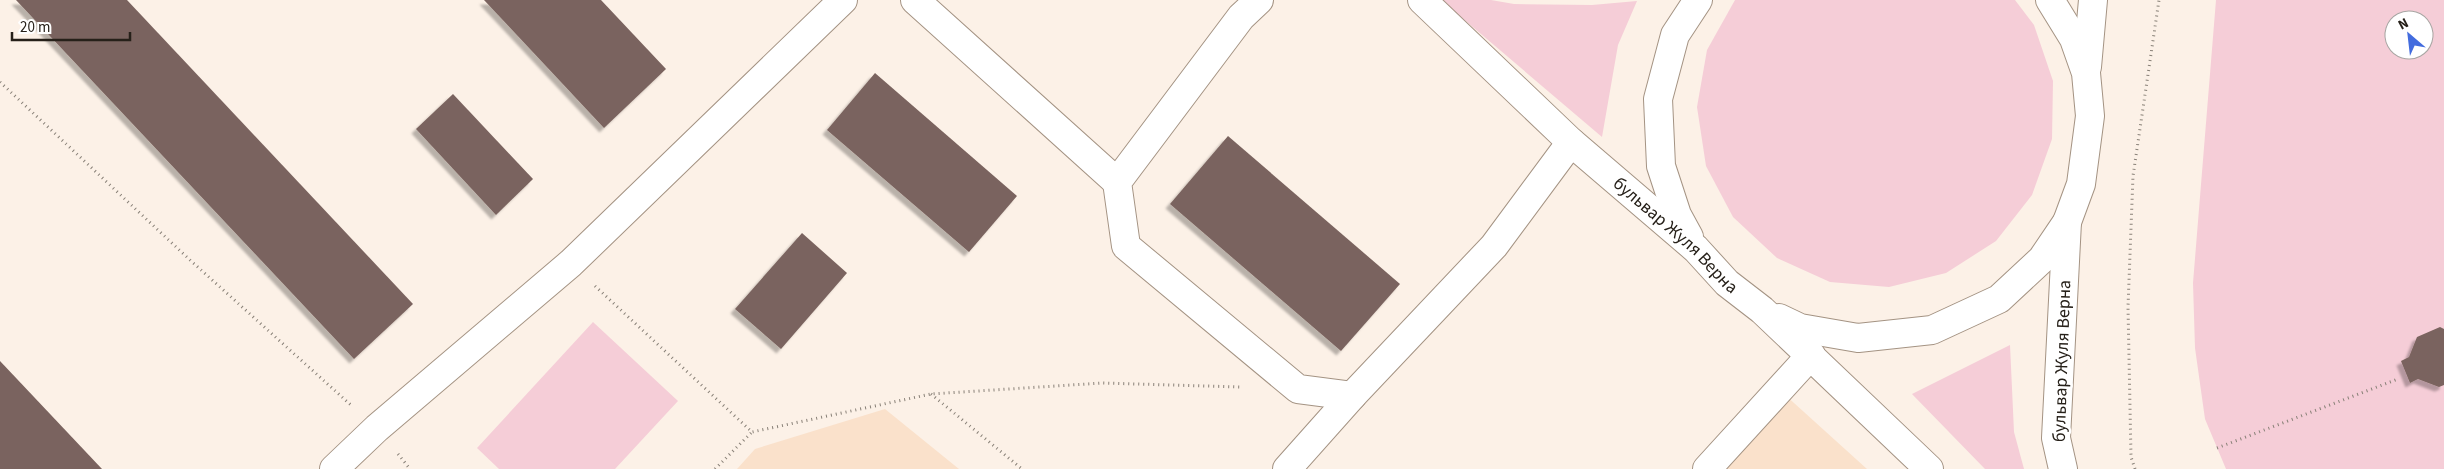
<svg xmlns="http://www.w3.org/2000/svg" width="2444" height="469" font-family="'Source Sans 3',sans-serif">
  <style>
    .built { fill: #fae1cb }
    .green { fill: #f5cdd7; fill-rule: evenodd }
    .building { fill: #7a635e; filter: url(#shadow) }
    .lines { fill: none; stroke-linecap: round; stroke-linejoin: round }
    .minor-casing { stroke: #a49383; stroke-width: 30 }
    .path { stroke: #888077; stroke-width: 3; stroke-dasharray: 1 4; stroke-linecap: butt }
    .minor { stroke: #fff; stroke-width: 28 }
    .labels { text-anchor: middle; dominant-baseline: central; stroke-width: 5; stroke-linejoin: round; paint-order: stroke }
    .street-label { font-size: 18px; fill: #262019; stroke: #fff }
  </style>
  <defs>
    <filter id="shadow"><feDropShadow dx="-4.5" dy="4.5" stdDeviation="1" flood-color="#0004"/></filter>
  </defs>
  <rect width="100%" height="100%" fill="#fcf1e7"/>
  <g class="built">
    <polygon points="1772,383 1867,469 1697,469"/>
    <polygon points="885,409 959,469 737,469 755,449"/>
  </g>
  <g class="green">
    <polygon points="1441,0 1491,0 1514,4 1592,5 1637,1 1618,45 1602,137"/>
    <polygon points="1735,0 2015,0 2034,25 2053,81 2052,139 2032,195 1996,241 1946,273 1889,287 1830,282 1777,258 1733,217 1706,166 1697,107 1707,50"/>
    <path d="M2216 0H2444V469H2226L2205 419 2195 348 2193 283ZM2394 20H2424V50H2394Z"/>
    <polygon points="593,322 678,401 615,469 499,469 477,448"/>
    <polygon points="2010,345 2014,432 2024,469 1985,469 1912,394"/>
  </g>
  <g class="building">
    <polygon points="16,0 127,0 413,304 354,359"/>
    <polygon points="484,0 601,0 666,69 604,128"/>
    <polygon points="875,73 1017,196 969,252 827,130"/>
    <polygon points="453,94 533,179 496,215 416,129"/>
    <polygon points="1228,136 1400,284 1341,351 1170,204"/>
    <polygon points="802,233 847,273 781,349 735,309"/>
    <polygon points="2440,327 2444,329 2444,385 2439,387 2418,379 2410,383 2401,361 2409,357 2417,337"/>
    <polygon points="0,361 102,469 0,469"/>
  </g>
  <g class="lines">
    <g class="minor-casing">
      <g id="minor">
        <polyline points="915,0 1117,182"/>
        <polyline points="1259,0 1241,17 1117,182 1126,246 1298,389 1352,396"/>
        <path id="s1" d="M1422 0 1571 142 1696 249 1727 283 1762 310 1929 469"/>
        <polyline points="2087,67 2093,0"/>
        <polyline points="1689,237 1677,215 1661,166 1658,99 1675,35 1698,0"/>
        <polyline points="1779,318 1800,328 1858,338 1932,330 1999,299 2042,259 2067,222 2081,184 2090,116 2086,73 2074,39 2050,0"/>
        <polyline points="334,469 377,428 571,263 843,0"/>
        <polyline points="1287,469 1352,396 1494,246 1571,142"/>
        <polyline points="1707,469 1811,355"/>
        <polyline points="2063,469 2056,438 2067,222"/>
      </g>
    </g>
    <g class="path">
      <polyline points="0,82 190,260 352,406"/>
      <polyline points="595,286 752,432 931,394 1102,383 1240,387"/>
      <polyline points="931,394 1022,469"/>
      <polyline points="2217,448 2398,379"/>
      <polyline points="398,454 410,469"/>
      <polyline points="715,469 752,432"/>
      <polyline points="2135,469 2131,457 2128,307 2133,176 2159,0"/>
    </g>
    <use href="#minor" class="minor"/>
  </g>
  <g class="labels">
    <g class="street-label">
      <text stroke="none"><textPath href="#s1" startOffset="346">бульвар Жуля Верна</textPath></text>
      <text transform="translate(2062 361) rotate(-88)">бульвар Жуля Верна</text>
    </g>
  </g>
  <g transform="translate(2409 35) rotate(332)"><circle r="24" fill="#ffffff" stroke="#a8a6a3"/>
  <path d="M0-4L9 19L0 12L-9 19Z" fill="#436cde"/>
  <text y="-8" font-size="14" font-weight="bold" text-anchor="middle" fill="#262019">N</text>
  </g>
  <path d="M12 32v8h118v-8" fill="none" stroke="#262019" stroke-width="2.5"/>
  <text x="20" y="32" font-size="15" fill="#262019" stroke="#ffffff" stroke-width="4" paint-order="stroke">20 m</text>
</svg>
